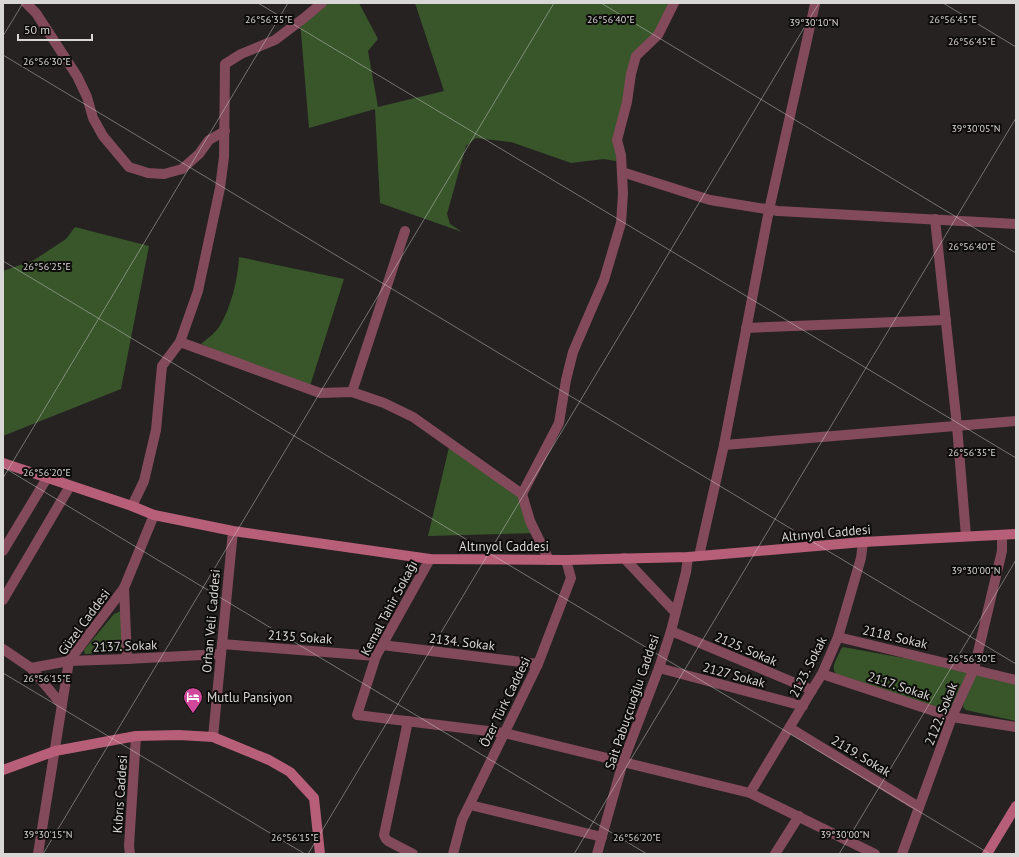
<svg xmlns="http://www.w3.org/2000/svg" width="1019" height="857" font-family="'PT Sans',sans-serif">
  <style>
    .green { fill: #39552a }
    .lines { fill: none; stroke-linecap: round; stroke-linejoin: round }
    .street { stroke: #824a5a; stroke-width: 10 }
    .secondary { stroke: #b75e78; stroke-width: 10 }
    .ticks { fill: none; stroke: #d9d7d6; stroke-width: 1; stroke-opacity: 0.45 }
    .labels { text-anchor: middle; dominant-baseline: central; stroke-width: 4; stroke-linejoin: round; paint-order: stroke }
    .street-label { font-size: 13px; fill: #d9d7d6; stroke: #0d0c0b }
    .poi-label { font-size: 13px; fill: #d9d7d6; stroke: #0d0c0b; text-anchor: start }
    .ticks-label { font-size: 10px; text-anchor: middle; fill: #d9d7d6; stroke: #0d0c0b; stroke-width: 4; stroke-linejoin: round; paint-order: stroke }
  </style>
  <rect width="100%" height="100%" fill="#252221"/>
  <g class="green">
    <polygon points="321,3 359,3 378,39 368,51 378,107 444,91 415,3 674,3 669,15 636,56 617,140 621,162 604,159 571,163 511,142 476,138 466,146 447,214 450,224 462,232 380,203 375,109 309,128 300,21"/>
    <polygon points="75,227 149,246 121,389 3,436 3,271 34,260 66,239"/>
    <path d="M239 257 344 279 309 389 201 344C207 339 215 333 219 327 231 308 238 279 239 257Z"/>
    <polygon points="450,443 522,494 537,533 428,536"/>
    <polygon points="121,611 123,651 85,654 84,650 114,614"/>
    <path d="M843 647 964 669 967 674 950 710H946L837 674C829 669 838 657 841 649Z"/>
    <polygon points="977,675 1016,684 1016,721 966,710 963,707 964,702 975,677"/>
  </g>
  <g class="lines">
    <g class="street">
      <polyline points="26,3 36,13 77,76 87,97 93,118 103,136 129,167 148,173 164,174 182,169 199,154 209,140 225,131"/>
      <polyline points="622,172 710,200 778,211 1016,224"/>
      <polyline points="935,219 957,426 966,536"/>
      <polyline points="746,328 946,320"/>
      <polyline points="180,342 198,291 220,188 224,157 225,64 241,54 275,40 304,18 322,3"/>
      <polyline points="352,392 405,231"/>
      <polyline points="724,445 1016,421"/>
      <polyline points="132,506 144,481 156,430 162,366 180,342 320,393 352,392 384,403 413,417 522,494"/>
      <polyline points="3,551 47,478"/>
      <polyline points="699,556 724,445 769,210 815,4"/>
      <polyline points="624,558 675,612"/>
      <polyline points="430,559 376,656 357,715 504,733 750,793 875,854"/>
      <polyline points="549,560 530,521 522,494 559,423 566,380 573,352 604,280 621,223 623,194 621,155 617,140 627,102 631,74 636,56 658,35 674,3"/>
      <polyline points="124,588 127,659"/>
      <polyline points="3,600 70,486"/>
      <polyline points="671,631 812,690"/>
      <polyline points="838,637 1016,680"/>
      <polyline points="222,644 376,656"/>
      <polyline points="382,645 538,664"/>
      <polyline points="3,649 31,668 62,705"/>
      <polyline points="31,668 69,661 127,659 221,654"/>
      <polyline points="659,668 803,706"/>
      <polyline points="822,674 952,717 1016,727"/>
      <polyline points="408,721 384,835 386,839 388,841 413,854"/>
      <polyline points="790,728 919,807"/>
      <polyline points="213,737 233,531"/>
      <polyline points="750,793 812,690 822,674 838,637 861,558 863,542"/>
      <polyline points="470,805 602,837"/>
      <polyline points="38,854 69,661 124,588 154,515"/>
      <polyline points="130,854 129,846 136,736"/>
      <polyline points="453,854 462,820 538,664 571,578 566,560"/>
      <polyline points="597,854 623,762 659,668 671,631 686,572 688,557"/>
      <polyline points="775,854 799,816"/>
      <polyline points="902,854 952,717 974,669 1002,551 1002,535"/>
    </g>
    <g class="secondary">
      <polyline points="3,463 132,506 154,515 233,531 430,559 566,560 688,557 863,542 1016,534"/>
      <polyline points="3,770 55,751 136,736 179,735 213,737 269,760 290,772 314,798 320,854"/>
      <polyline points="987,854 1016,806"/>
    </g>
  </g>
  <path class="ticks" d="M258 3 1016 458M601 3 1016 253M943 3 1016 47M3 36 23 3M3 55 1016 664M3 261 990 854M3 467 647 854M3 478 288 3M3 673 305 854M43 854 554 3M308 854 819 3M574 854 1016 118M839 854 1016 560"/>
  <defs>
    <g id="hotel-pin" transform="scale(1)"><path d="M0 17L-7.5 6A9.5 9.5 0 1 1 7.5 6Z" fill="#d1479c" stroke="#0d0c0b"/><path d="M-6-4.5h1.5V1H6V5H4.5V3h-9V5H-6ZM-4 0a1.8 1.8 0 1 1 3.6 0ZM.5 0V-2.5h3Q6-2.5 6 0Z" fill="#fff"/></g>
  </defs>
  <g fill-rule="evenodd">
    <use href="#hotel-pin" x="193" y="697"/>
  </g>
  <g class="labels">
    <g class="street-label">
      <text transform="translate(826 533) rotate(-5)">Altınyol Caddesi</text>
      <text x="504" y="546">Altınyol Caddesi</text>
      <text transform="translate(389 608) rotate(-62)">Kemal Tahir Sokağı</text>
      <text transform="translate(211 621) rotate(-85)">Orhan Veli Caddesi</text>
      <text transform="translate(84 622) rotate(-54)">Güzel Caddesi</text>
      <text transform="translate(300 637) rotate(4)">2135 Sokak</text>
      <text transform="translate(895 637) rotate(13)">2118. Sokak</text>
      <text transform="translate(462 642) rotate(7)">2134. Sokak</text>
      <text transform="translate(125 646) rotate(-2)">2137. Sokak</text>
      <text transform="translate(746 649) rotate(23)">2125. Sokak</text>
      <text transform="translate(808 667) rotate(-63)">2123. Sokak</text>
      <text transform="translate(734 675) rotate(15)">2127 Sokak</text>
      <text transform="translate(899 686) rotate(18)">2117. Sokak</text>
      <text transform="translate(505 702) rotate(-64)">Özer Türk Caddesi</text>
      <text transform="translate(632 702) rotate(-71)">Sait Pabuçcuoğlu Caddesi</text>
      <text transform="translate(941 714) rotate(-68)">2122. Sokak</text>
      <text transform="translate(861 756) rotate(31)">2119. Sokak</text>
      <text transform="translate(120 794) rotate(-86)">Kıbrıs Caddesi</text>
    </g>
    <g class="poi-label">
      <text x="207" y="697">Mutlu Pansiyon</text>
    </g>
  </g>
  <g class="ticks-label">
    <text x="953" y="23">26°56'45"E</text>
    <text x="269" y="23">26°56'35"E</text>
    <text x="611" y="23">26°56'40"E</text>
    <text x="814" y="26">39°30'10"N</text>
    <text x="972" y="45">26°56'45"E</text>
    <text x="47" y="65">26°56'30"E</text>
    <text x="976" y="132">39°30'05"N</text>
    <text x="972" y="250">26°56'40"E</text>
    <text x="47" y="270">26°56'25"E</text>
    <text x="972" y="456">26°56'35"E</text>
    <text x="47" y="476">26°56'20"E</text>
    <text x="976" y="574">39°30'00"N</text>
    <text x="972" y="662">26°56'30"E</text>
    <text x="47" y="682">26°56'15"E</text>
    <text x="48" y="838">39°30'15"N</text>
    <text x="845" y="838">39°30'00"N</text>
    <text x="295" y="841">26°56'15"E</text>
    <text x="637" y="841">26°56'20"E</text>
  </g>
  <rect width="1019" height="857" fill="none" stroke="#d9d7d6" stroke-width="8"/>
  <path d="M18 34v6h74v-6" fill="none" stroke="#d9d7d6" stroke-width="2"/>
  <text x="24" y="34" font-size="12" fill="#d9d7d6" stroke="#0d0c0b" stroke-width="3" paint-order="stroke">50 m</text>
</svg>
